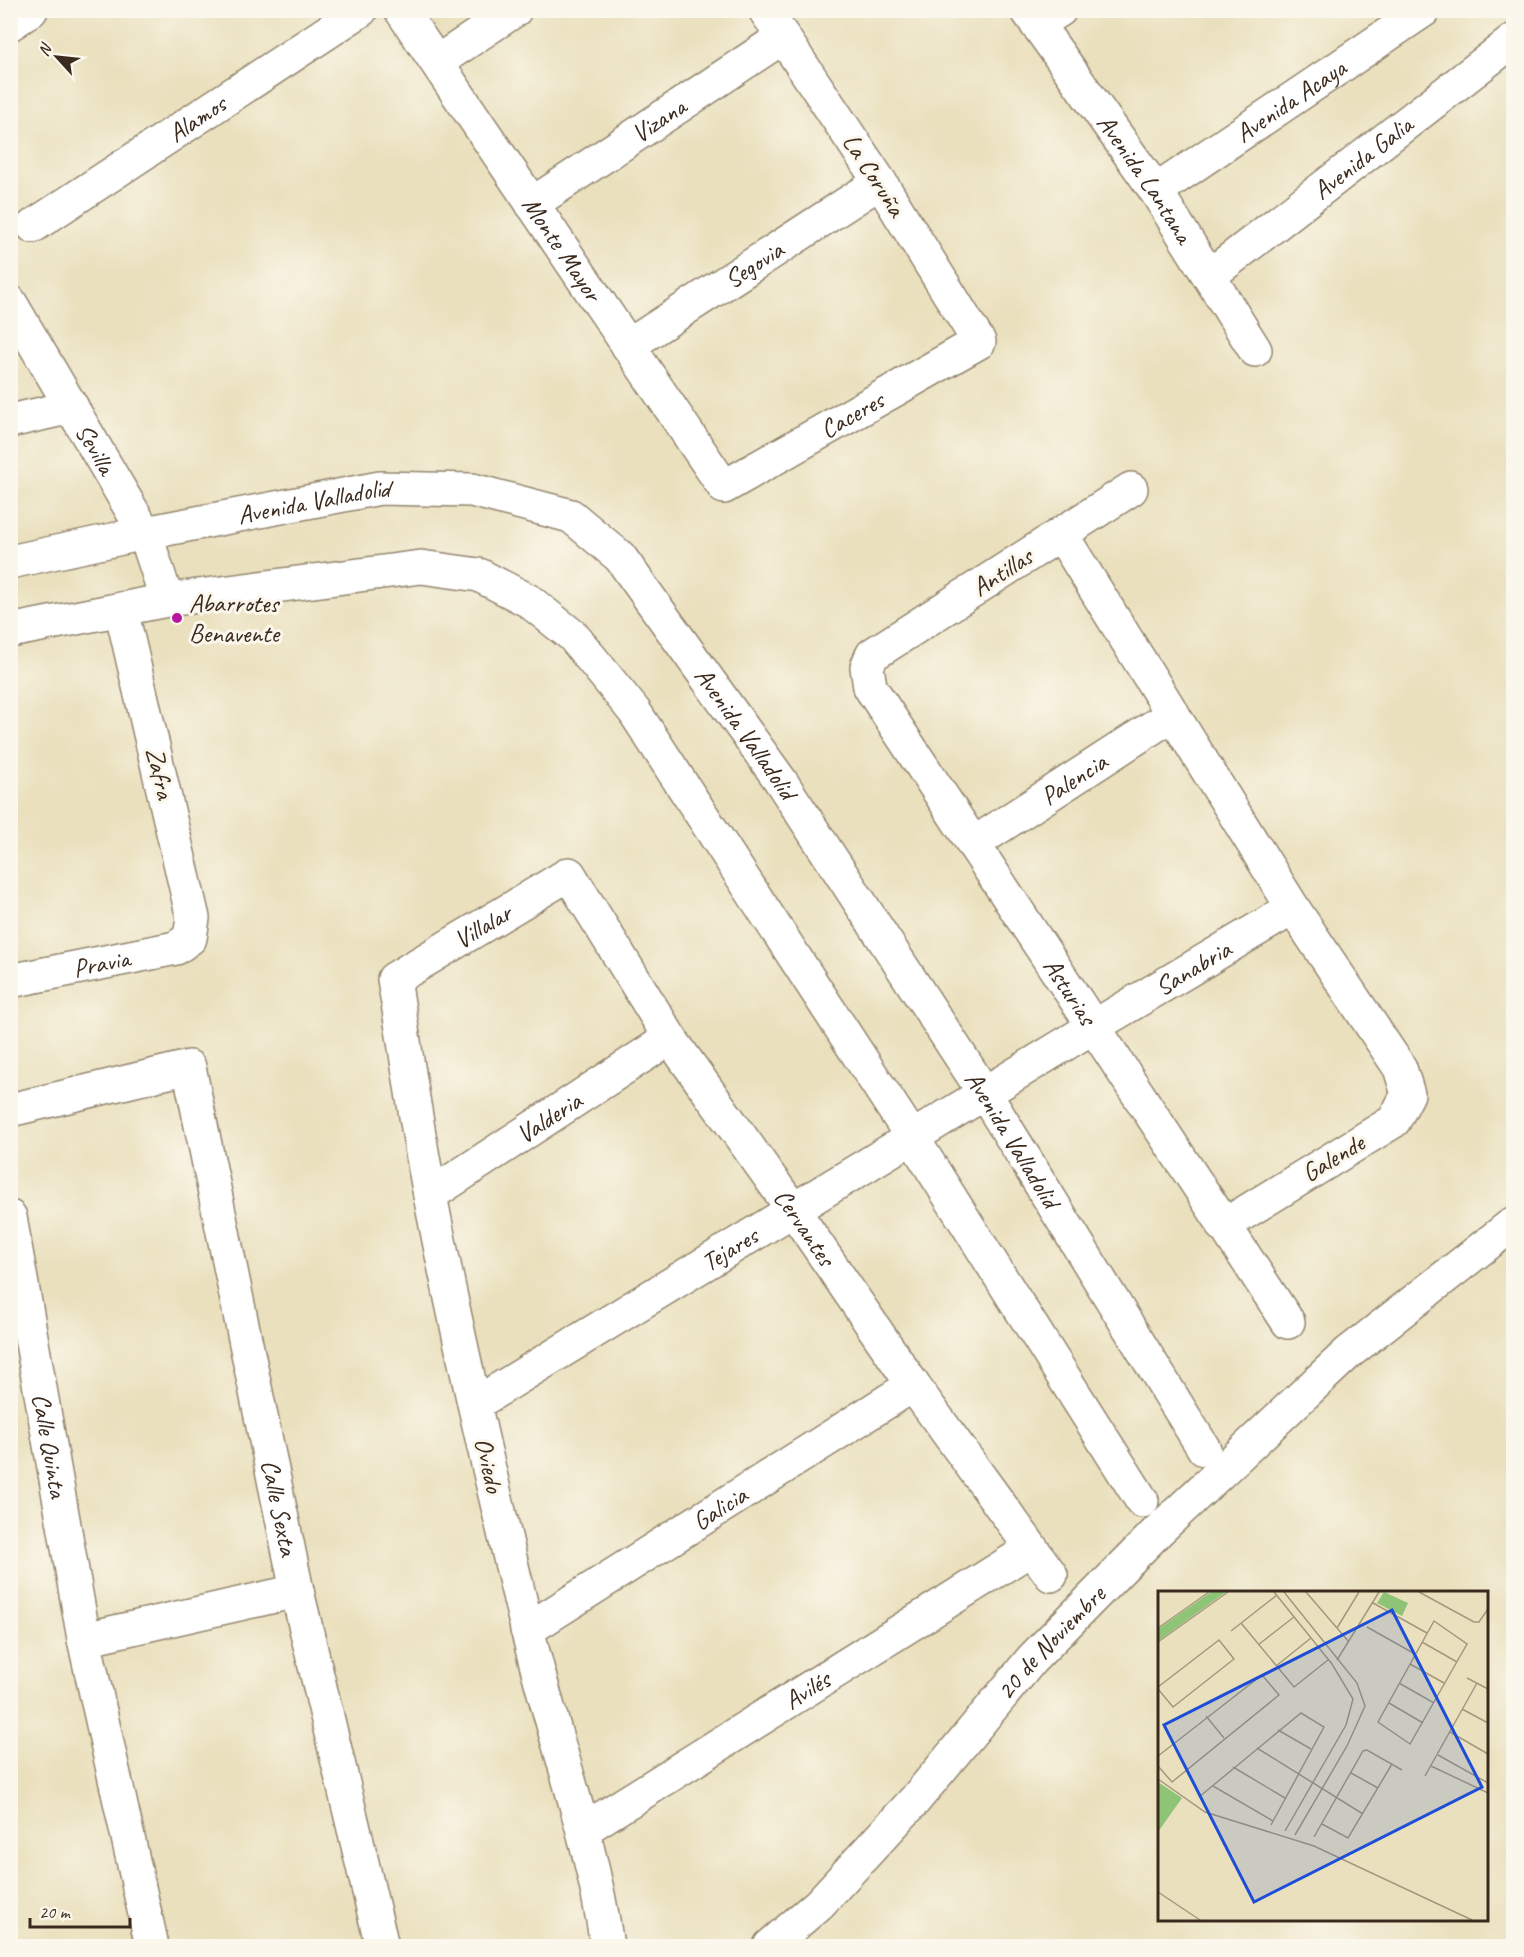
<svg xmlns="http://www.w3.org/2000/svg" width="1524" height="1957" font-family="Caveat,sans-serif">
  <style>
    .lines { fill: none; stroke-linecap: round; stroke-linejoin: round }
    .minor-casing { stroke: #92856e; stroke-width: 36 }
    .minor { stroke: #fff; stroke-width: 33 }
    .poi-dot { fill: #b5179e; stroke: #fbf7ec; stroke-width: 2 }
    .labels { text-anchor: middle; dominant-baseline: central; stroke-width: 6; stroke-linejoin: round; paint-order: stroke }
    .street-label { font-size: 26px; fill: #3b2a1e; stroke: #fbf7ec }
    .poi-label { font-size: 26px; fill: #3b2a1e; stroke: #fbf7ec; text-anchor: start }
    .inset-road { fill: none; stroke: #a4977d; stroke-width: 1.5 }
    .view { fill: #1d4ed8; fill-opacity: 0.15; stroke: #1d4ed8; stroke-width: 3 }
    .inset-edge { fill: none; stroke: #3b2a1e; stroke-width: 3 }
  </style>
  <rect width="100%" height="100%" fill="#fbf7ec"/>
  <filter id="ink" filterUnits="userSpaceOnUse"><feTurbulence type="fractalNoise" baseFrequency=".0167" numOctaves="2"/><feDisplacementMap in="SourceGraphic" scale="12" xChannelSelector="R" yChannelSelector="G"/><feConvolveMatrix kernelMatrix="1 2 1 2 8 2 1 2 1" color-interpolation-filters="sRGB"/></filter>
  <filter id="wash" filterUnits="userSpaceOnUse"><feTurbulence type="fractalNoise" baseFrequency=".008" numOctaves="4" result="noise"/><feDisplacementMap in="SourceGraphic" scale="24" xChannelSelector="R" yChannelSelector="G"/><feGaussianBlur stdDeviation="1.35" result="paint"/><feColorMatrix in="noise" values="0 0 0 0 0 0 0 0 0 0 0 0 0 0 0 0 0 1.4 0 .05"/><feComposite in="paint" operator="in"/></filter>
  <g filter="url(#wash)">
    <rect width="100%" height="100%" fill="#eae0bd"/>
  </g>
  <g filter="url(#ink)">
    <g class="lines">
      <g class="minor-casing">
        <g id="minor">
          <path id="s1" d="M401 10 724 487 979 342 880 182 765 10"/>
          <path id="s2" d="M1027 10 1156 191 1255 350"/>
          <polyline points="10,24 31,10"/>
          <polyline points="1037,25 1060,10"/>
          <polyline points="437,62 515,10"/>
          <path id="s3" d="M1156 191 1424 10"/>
          <path id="s4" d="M532 204 783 37"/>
          <path id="s5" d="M33 226 361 10"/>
          <path id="s6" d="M1209 276 1514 40"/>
          <path id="s7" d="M10 302 145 533 167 600"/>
          <path id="s8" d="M628 346 880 182"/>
          <polyline points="10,421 72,407"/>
          <path id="s9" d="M1131 489 872 655 867 667 870 687 1288 1322"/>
          <polyline points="1061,534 1293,908 1400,1068 1408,1094 1394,1121 1223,1226"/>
          <path id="s10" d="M10 562 145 533 380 488 472 490 571 516 620 557 780 780 985 1094 1204 1449"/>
          <polyline points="10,631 167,600 421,567 479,575 529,601 573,636 634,711 912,1137 1142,1501"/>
          <path id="s11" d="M973 844 1173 714"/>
          <path id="s12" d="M10 981 176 948 190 938 193 918 121 609"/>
          <path id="s13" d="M10 1110 189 1067 297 1591 382 1946"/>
          <path id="s14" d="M430 1195 670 1038"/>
          <path id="s15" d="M10 1217 84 1639 152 1946"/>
          <path id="s16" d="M475 1404 1093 1027 1293 908"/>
          <path id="s17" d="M527 1630 913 1385"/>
          <polyline points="84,1639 297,1591"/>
          <path id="s18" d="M583 1830 1031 1549"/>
          <path id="s19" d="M607 1946C592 1838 552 1734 527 1628 492 1485 458 1339 430 1195 416 1124 406 1051 394 979L569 874 670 1038 794 1211 913 1385 1051 1575"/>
          <path id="s20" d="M770 1946 819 1904 915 1800 1032 1659 1159 1530 1348 1353 1514 1223"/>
        </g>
      </g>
      <use href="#minor" class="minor"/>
    </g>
  </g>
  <circle class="poi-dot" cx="177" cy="618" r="6"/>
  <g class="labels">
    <g class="street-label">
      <text stroke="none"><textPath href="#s3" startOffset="162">Avenida Acaya</textPath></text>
      <text stroke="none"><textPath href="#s5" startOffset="196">Alamos</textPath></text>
      <text stroke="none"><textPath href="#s4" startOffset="152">Vizana</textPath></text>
      <text stroke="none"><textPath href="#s6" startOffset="194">Avenida Galia</textPath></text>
      <text transform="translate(874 175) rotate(57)">La Coruña</text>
      <text stroke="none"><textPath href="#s2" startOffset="206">Avenida Lantana</textPath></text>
      <text stroke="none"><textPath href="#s1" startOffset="288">Monte Mayor</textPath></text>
      <text stroke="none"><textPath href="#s8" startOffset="150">Segovia</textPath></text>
      <text stroke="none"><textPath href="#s1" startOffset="723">Caceres</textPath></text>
      <text stroke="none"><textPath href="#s7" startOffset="170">Sevilla</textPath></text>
      <text stroke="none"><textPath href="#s10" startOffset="310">Avenida Valladolid</textPath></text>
      <text transform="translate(1002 572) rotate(-33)">Antillas</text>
      <text stroke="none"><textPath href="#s10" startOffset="852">Avenida Valladolid</textPath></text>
      <text transform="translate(160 773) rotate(77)">Zafra</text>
      <text stroke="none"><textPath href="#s11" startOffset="120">Palencia</textPath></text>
      <text stroke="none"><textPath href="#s19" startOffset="1094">Villalar</textPath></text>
      <text stroke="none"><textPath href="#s12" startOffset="93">Pravia</textPath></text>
      <text stroke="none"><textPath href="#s16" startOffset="840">Sanabria</textPath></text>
      <text stroke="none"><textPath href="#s9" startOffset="705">Asturias</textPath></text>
      <text stroke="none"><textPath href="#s14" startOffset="142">Valderia</textPath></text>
      <text stroke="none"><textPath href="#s10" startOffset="1338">Avenida Valladolid</textPath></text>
      <text transform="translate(1333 1158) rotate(-31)">Galende</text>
      <text stroke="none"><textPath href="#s19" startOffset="1620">Cervantes</textPath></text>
      <text stroke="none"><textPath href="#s16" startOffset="298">Tejares</textPath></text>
      <text stroke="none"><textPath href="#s15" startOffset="232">Calle Quinta</textPath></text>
      <text transform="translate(489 1465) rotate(77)">Oviedo</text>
      <text stroke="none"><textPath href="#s13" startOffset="634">Calle Sexta</textPath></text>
      <text stroke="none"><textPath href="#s17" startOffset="228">Galicia</textPath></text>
      <text stroke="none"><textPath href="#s20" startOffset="414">20 de Noviembre</textPath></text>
      <text stroke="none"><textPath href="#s18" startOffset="264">Avilés</textPath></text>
    </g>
    <g class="poi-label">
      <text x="189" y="603">Abarrotes<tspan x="189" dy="30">Benavente</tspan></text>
    </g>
  </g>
  <g transform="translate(1158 1591)">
    <rect width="330" height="330" fill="#eae0bd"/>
    <path d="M53 1H68L0 50V38ZM226 1 250 12 244 25 219 12ZM0 191 24 207 0 241Z" fill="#8ec476"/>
    <path class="inset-road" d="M116 1 174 73 195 108 188 134 127 240M126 1 199 92 207 115 189 155 137 244M148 1 191 51M261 1 316 31H321L330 18M215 12 269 42M276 30 309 53 252 153 220 131ZM83 32 136 96 170 69M209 36 257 63M0 37 51 1M179 37 201 1M73 40 119 4M0 51 70 1M264 51 299 71M100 54 136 26M179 69 221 1M252 73 286 92M118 75 153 47M309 87 330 98M241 92 276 112M0 96 61 49 76 68 15 116 0 98M231 112 265 132M304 118 330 132M48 125 66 147M120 139 153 158M292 141 330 163M99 157 205 223M280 164 330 192M0 165 104 84 121 104 14 191 0 175M273 175 330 202M75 176 127 207M193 182 220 197M267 185 319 92M0 188 47 221 156 255 314 329M55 195 115 230M41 206 143 122 166 136 113 234M164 233 190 247 234 173M156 246 205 160 209 159 244 179M0 301 42 329"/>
    <path class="view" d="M234 19 324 196 96 311 6 134Z"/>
    <rect width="330" height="330" class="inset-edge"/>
  </g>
  <rect width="1524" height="1957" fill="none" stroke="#fbf7ec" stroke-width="36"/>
  <g transform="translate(57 57) rotate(297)" stroke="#fbf7ec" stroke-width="4.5" paint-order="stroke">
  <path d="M0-4.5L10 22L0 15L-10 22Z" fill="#3b2a1e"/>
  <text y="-9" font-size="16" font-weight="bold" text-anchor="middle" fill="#3b2a1e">N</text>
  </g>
  <path d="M30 1918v9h100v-9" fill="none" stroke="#3b2a1e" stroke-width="3"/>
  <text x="39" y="1918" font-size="18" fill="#3b2a1e" stroke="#fbf7ec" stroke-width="4.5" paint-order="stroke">20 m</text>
</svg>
